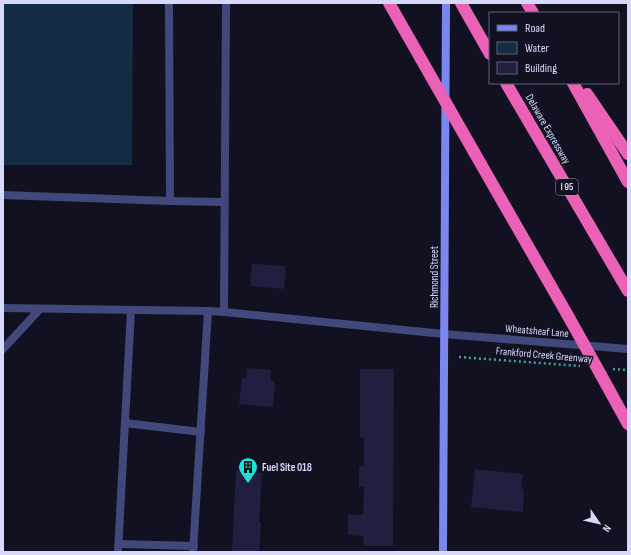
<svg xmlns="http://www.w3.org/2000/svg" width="631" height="555" font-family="'Sofia Sans Condensed',sans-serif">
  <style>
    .water { fill: #142c43 }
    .building { fill: #211f40 }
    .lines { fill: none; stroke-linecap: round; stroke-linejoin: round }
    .path { stroke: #3ea792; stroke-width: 2.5; stroke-dasharray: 2 3; stroke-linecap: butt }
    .lane { stroke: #42487b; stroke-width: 8 }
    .street { stroke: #42487b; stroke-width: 8 }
    .secondary { stroke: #7a87ee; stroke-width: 8 }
    .highway { stroke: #ea61b6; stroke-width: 12 }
    .highway-bridge { stroke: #ea61b6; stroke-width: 12 }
    .labels { text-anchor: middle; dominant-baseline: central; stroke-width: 3; stroke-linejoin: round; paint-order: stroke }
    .shield { fill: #112; stroke: #9c9cb9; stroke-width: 1 }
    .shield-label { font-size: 10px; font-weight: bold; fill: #d7d8fa }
    .street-label { font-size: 11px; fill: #d7d8fa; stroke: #112 }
    .poi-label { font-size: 11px; font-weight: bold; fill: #d7d8fa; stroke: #112; text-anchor: start }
  </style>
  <rect width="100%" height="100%" fill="#112"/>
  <polygon class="water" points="3,3 133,3 132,165 3,165"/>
  <g class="building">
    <polygon points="252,264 286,266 284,289 250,286"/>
    <polygon points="247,368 271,370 271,381 275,381 273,407 239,404 242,378 246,378"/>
    <polygon points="360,369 394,369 393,546 364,546 363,536 348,535 348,515 363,515 364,487 359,487 359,466 364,466 364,437 360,437"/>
    <polygon points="475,469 523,474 521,489 524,489 523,512 471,507"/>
    <polygon points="236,471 262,473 259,522 261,522 259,552 232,552"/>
  </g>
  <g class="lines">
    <g class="path">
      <polyline points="459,357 580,366"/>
      <polyline points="613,369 628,370"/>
    </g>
    <g class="lane">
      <polyline points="169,3 170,201 224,202"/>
      <polyline points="226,3 224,312 444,334"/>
      <polyline points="3,195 170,201"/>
      <polyline points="3,308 208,311"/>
      <polyline points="3,349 40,309"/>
      <polyline points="125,423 201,432"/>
      <polyline points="119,544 194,546"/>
      <polyline points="118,552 131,310"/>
      <polyline points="193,552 208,311 224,312"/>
    </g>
    <polyline class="street" points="444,334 628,349"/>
    <polyline class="secondary" points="443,552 446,3"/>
    <g class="highway">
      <polyline points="389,3 421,59"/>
      <polyline points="461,3 490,54"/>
      <polyline points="527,3 533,13"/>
      <polyline points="506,83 628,291"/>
      <polyline points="573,83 628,182"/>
      <polyline points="587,94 628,154"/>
      <polyline points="474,152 567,314"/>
      <polyline points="601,375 628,424"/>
    </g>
    <g class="highway-bridge">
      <polyline points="421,59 474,152"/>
      <polyline points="567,314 601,375"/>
    </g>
  </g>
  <defs>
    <g id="building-pin" transform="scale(1)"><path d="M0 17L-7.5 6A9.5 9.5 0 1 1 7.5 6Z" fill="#1de0d8" stroke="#112"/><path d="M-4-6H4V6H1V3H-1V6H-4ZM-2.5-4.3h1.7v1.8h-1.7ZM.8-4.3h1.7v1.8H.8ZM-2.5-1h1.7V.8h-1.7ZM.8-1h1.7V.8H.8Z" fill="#111"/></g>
  </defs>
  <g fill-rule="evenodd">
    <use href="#building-pin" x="248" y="467"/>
  </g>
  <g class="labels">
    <rect class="shield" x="556" y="179" width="22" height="16" rx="3"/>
    <g class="shield-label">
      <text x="567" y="187">I 95</text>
    </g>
    <g class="street-label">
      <text transform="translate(548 129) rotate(60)">Delaware Expressway</text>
      <text transform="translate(434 277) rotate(-90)">Richmond Street</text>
      <text transform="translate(537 331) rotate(5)">Wheatsheaf Lane</text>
      <text transform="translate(544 355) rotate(5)">Frankford Creek Greenway</text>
    </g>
    <g class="poi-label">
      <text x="262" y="467">Fuel Site 018</text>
    </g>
  </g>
  <rect width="631" height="555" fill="none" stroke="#d7d8fa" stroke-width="8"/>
  <rect x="489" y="12" width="130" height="72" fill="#111122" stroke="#606178"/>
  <rect x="497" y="25" width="20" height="6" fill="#7a87ee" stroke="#606178"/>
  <text x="525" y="32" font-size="12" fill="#d7d8fa">Road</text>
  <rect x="497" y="42" width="20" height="12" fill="#142c43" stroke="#606178"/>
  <text x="525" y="52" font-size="12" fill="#d7d8fa">Water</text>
  <rect x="497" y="62" width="20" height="12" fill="#211f40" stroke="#606178"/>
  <text x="525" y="72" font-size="12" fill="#d7d8fa">Building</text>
  <g transform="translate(599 523) rotate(124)" stroke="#111122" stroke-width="3" paint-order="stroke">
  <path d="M0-3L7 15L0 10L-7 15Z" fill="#d7d8fa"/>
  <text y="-6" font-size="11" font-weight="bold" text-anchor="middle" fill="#d7d8fa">N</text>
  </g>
</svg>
